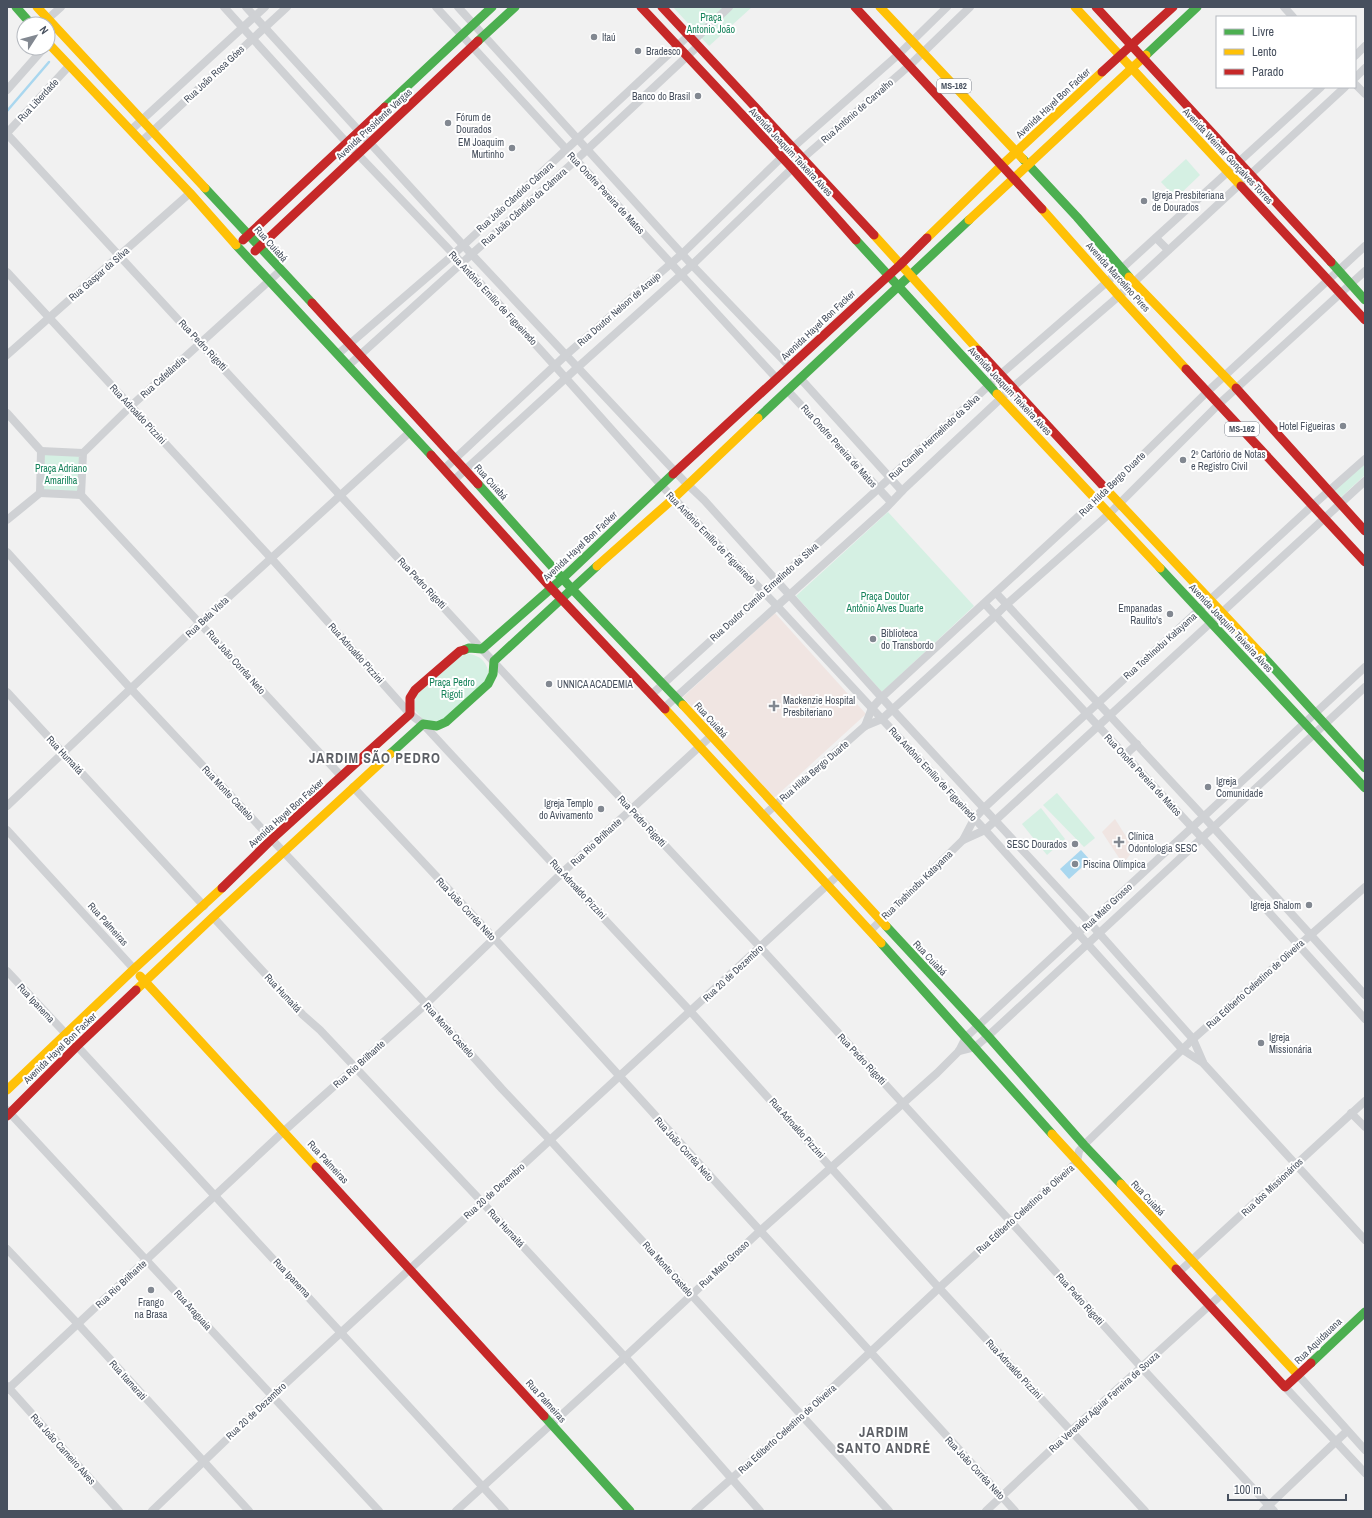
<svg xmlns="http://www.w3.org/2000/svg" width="1372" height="1518" font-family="'Archivo Narrow',sans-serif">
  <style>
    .medical { fill: #f0e5e2 }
    .green { fill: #d5f0e3 }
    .water { fill: #a9d7ef }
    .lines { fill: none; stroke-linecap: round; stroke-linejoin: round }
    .stream { stroke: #a9d7ef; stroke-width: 2.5 }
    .street { stroke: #cfd1d4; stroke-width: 8 }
    .fast { stroke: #4caf50; stroke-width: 9 }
    .slow { stroke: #ffc107; stroke-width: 9 }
    .jam { stroke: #c62828; stroke-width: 9 }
    .poi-dot { fill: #828891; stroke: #fff; stroke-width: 1.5 }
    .labels { text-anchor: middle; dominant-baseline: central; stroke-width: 4; stroke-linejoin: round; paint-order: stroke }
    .shield { fill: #fff; stroke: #7e848e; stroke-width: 1 }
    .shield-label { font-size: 9px; font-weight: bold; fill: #47505e }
    .park-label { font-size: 10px; fill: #15825a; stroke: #fff }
    .poi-label { font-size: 10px; fill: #47505e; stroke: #fff; text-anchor: start }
    .street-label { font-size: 10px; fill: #47505e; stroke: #fff }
    .district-label { font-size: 14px; font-weight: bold; letter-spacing: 1px; fill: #5c5f65; stroke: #fff }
  </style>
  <rect width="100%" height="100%" fill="#f1f1f1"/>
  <g class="medical">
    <polygon points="775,613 866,714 774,798 683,697"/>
    <polygon points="1115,819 1134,849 1123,864 1102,832"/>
  </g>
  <g class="green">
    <polygon points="673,7 752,7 709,46"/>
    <polygon points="1186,159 1200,175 1176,198 1161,182"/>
    <polygon points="43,454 81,455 79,493 41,491"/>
    <polygon points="1365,463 1365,475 1340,498 1333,490"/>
    <polygon points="888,512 974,606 882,692 796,596"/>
    <path d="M469 654C484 656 491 668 487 682L443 721H424L414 709 416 695 458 656Z"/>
    <polygon points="1057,793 1095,838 1084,847 1043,805"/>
    <polygon points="1041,808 1065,839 1047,855 1022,824"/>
  </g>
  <polygon class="water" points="1081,850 1090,860 1069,879 1060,869"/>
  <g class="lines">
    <polyline class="stream" points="7,111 49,62"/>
    <g class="street">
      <polyline points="224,7 347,143 462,263 555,366 661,485 777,606 985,830 1183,1050 1203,1063 1365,1240"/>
      <polyline points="246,7 463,245 684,481 704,500 892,709 1090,923 1193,1039 1203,1062"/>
      <polyline points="436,7 777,379"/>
      <polyline points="458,7 692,265 790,367"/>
      <polyline points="1284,7 1293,17"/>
      <polyline points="42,24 61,7"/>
      <polyline points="693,41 729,7"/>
      <polyline points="1355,56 1365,46"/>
      <polyline points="1355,78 1365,68"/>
      <polyline points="1355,84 1365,94"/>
      <polyline points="7,90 44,48"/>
      <polyline points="131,130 265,7"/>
      <polyline points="7,133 69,66"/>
      <polyline points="7,134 515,685 760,947 1011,1222 1142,1368 1274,1511"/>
      <polyline points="141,142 287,7"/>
      <polyline points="1156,238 1168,250"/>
      <polyline points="7,272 271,558 410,714 423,724 446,749 691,1012 939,1288 1145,1511"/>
      <polyline points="338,354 453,255 688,36"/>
      <polyline points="7,355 190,193"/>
      <polyline points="349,365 576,160 698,46"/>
      <polyline points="800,378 902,491"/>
      <polyline points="787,390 891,502"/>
      <polyline points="7,413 41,451"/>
      <polygon points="41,451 83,453 81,495 40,493"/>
      <polyline points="83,453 131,406 280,271"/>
      <polyline points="444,469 566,355 683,253 782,157 899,54 947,7"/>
      <polyline points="454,480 578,367 692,265 803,158 910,65 970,7"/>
      <polyline points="81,495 342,777"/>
      <polyline points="7,520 40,493"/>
      <polyline points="7,552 131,689 426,1004 502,1089 550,1140 889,1511"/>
      <polyline points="996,593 1203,816 1365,995"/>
      <polyline points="985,604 1202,838 1365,1019"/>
      <polyline points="7,692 204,906"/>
      <polyline points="651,695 878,489 1001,374 1107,282 1321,87"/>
      <polyline points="664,708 886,508 905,488 1013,387 1119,296 1345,87"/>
      <polyline points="865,726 872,708 882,697 1107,490 1207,392 1365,246"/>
      <polyline points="1125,755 1137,744"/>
      <polyline points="353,787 494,938 1015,1511"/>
      <polyline points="7,806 200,623 410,432"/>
      <polyline points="763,816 865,726 882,719 995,616 1007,604 1109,514 1219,404 1365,271"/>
      <polyline points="7,830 134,969"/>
      <polyline points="963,840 974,819 984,808 1313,505 1365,459"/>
      <polyline points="213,917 303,1015 320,1030 482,1202 625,1357 760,1511"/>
      <polyline points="870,931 963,840 985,830 1365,481"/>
      <polyline points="7,971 66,1034"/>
      <polyline points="77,1046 505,1511"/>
      <polyline points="959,1051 975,1047 988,1036 1365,687"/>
      <polyline points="7,1110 379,1511"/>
      <polyline points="1351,1113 1365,1127"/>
      <polyline points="7,1249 78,1324 249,1511"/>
      <polyline points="1179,1272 1365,1101"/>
      <polyline points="1298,1375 1365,1450"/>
      <polyline points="7,1386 119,1511"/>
      <polyline points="1285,1387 1365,1473"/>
      <polyline points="7,1390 284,1131 426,1004 563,872 711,736"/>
      <polyline points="152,1511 272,1396 838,875"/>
      <polyline points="456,1511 625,1357 760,1231 937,1073 959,1051 966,1037 1365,667"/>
      <polyline points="695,1511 802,1416 939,1288 1077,1162 1079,1151 1084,1145 1193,1039 1365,887"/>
      <polyline points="986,1511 1071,1431 1222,1294"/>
      <polyline points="1263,1511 1347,1431"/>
    </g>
    <g class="fast">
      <polyline points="16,7 31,24"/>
      <polyline points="478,41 515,7"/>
      <polyline points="1146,55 1197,7"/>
      <polyline points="385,107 492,7"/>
      <polyline points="1023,159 1077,217 1129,277"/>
      <polyline points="205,188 312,303"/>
      <polyline points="856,240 997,394"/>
      <polyline points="236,245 431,455"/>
      <polyline points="1331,262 1365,300"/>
      <polyline points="758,418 969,220"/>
      <polyline points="478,484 572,589 683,705"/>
      <polyline points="1160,568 1365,788"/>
      <polyline points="464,650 469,648 482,649 563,578 673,474"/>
      <polyline points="1261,654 1365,768"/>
      <polyline points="390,754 423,724 437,726 446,722 488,684 493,674 494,661 597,566"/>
      <polyline points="886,926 988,1036 1084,1145 1121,1184"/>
      <polyline points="881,943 1052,1134"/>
      <polyline points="1311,1363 1365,1312"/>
      <polyline points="544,1416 630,1511"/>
    </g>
    <g class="slow">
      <polyline points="37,7 205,188"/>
      <polyline points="880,7 1023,159"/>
      <polyline points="1075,7 1241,186"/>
      <polyline points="48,43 190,193 236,245"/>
      <polyline points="1042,209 1119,296 1186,369"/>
      <polyline points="969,220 1146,55"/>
      <polyline points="874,235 978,350"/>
      <polyline points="927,238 1002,165 1102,72"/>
      <polyline points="1129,277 1236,388"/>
      <polyline points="997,394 1160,568"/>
      <polyline points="1105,488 1261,654"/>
      <polyline points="597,566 674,498 758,418"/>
      <polyline points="683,705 886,926"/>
      <polyline points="665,709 881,943"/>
      <polyline points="140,976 316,1167"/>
      <polyline points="136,990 213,917 390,754"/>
      <polyline points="7,1090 134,969 222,888"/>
      <polyline points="1052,1134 1176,1269"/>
      <polyline points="1121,1184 1298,1375"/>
    </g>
    <g class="jam">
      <polyline points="641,7 792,168 856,240"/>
      <polyline points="662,7 874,235"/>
      <polyline points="855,7 1042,209"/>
      <polyline points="1096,7 1331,262"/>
      <polyline points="1102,72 1173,7"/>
      <polyline points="1241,186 1365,320"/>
      <polyline points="243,240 385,107"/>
      <polyline points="255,251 478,41"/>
      <polyline points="312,303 478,484"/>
      <polyline points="978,350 1105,488"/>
      <polyline points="1186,369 1365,562"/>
      <polyline points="1236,388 1365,531"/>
      <polyline points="431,455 551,588 665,709"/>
      <polyline points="673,474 900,265 927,238"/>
      <polyline points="222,888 271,840 410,714 410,698 415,690 460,651 464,650"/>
      <polyline points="7,1116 77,1046 136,990"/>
      <polyline points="316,1167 544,1416"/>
      <polyline points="1176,1269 1285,1387 1311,1363"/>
    </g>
  </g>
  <g class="poi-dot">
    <circle cx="594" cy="37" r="4"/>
    <circle cx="638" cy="51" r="4"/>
    <circle cx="698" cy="96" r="4"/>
    <circle cx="448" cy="123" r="4"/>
    <circle cx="512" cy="148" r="4"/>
    <circle cx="1144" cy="201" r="4"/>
    <circle cx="1343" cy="426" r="4"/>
    <circle cx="1183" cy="460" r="4"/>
    <circle cx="1170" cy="614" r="4"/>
    <circle cx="873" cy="639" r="4"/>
    <circle cx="549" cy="684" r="4"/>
    <path d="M772 700h4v4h4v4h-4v4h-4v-4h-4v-4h4z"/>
    <circle cx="1208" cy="787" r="4"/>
    <circle cx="601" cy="809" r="4"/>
    <path d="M1117 836h4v4h4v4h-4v4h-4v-4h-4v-4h4z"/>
    <circle cx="1075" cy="844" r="4"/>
    <circle cx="1075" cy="864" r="4"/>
    <circle cx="1309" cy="905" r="4"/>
    <circle cx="1261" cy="1043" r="4"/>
    <circle cx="151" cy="1290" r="4"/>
  </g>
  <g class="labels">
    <g class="shield">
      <rect x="937" y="79" width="34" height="14" rx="3"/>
      <rect x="1225" y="422" width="34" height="14" rx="3"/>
    </g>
    <g class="shield-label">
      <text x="954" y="86">MS-162</text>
      <text x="1242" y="429">MS-162</text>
    </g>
    <g class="park-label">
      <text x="711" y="17">Praça<tspan x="711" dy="12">Antonio João</tspan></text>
      <text x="61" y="468">Praça Adriano<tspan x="61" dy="12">Amarilha</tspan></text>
      <text x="885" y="596">Praça Doutor<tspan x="885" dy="12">Antônio Alves Duarte</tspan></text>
      <text x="452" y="682">Praça Pedro<tspan x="452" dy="12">Rigoti</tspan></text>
    </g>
    <g class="poi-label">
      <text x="602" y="37">Itaú</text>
      <text x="646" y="51">Bradesco</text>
      <text x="690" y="96" text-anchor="end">Banco do Brasil</text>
      <text x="456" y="117">Fórum de<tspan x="456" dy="12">Dourados</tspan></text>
      <text x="504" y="142" text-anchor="end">EM Joaquim<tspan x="504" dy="12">Murtinho</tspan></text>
      <text x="1152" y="195">Igreja Presbiteriana<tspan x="1152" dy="12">de Dourados</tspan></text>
      <text x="1335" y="426" text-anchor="end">Hotel Figueiras</text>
      <text x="1191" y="454">2º Cartório de Notas<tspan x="1191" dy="12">e Registro Civil</tspan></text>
      <text x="1162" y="608" text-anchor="end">Empanadas<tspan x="1162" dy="12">Raulito's</tspan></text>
      <text x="881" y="633">Biblioteca<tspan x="881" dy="12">do Transbordo</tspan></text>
      <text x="557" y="684">UNNICA ACADEMIA</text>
      <text x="783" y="700">Mackenzie Hospital<tspan x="783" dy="12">Presbiteriano</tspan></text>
      <text x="1216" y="781">Igreja<tspan x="1216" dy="12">Comunidade</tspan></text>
      <text x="593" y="803" text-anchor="end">Igreja Templo<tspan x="593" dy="12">do Avivamento</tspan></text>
      <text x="1128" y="836">Clínica<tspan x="1128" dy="12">Odontologia SESC</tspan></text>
      <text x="1067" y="844" text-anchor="end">SESC Dourados</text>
      <text x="1083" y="864">Piscina Olímpica</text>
      <text x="1301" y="905" text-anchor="end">Igreja Shalom</text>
      <text x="1269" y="1037">Igreja<tspan x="1269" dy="12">Missionária</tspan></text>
      <text x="151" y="1302" text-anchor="middle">Frango<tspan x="151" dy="12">na Brasa</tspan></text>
    </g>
    <g class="street-label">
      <text transform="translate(214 74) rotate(-43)">Rua João Rosa Góes</text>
      <text transform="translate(38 100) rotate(-47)">Rua Liberdade</text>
      <text transform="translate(1053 103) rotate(-43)">Avenida Hayel Bon Facker</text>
      <text transform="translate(857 111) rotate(-41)">Rua Antônio de Carvalho</text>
      <text transform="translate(374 124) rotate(-43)">Avenida Presidente Vargas</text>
      <text transform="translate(791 152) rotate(47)">Avenida Joaquim Teixeira Alves</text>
      <text transform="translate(1228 156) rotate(47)">Avenida Weimar Gonçalves Torres</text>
      <text transform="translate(606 193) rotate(47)">Rua Onofre Pereira de Matos</text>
      <text transform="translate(515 197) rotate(-42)">Rua João Cândido Câmara</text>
      <text transform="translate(524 207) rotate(-42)">Rua João Cândido da Câmara</text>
      <text transform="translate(271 244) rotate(48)">Rua Cuiabá</text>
      <text transform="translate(99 274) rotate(-41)">Rua Gaspar da Silva</text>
      <text transform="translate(1118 277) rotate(48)">Avenida Marcelino Pires</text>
      <text transform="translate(493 298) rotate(47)">Rua Antônio Emílio de Figueiredo</text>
      <text transform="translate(619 309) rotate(-41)">Rua Doutor Nelson de Araujo</text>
      <text transform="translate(818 325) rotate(-43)">Avenida Hayel Bon Facker</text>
      <text transform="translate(203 345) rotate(47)">Rua Pedro Rigotti</text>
      <text transform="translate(163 377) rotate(-42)">Rua Cafelândia</text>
      <text transform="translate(1010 391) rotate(47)">Avenida Joaquim Teixeira Alves</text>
      <text transform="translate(138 414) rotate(47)">Rua Adroaldo Pizzini</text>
      <text transform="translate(934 437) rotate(-43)">Rua Camilo Hermelindo da Silva</text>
      <text transform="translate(839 446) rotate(48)">Rua Onofre Pereira de Matos</text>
      <text transform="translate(491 482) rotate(48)">Rua Cuiabá</text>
      <text transform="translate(1112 484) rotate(-44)">Rua Hilda Bergo Duarte</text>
      <text transform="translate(711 538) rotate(46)">Rua Antônio Emílio de Figueiredo</text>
      <text transform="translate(580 546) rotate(-43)">Avenida Hayel Bon Facker</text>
      <text transform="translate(422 583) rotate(47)">Rua Pedro Rigotti</text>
      <text transform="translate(764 592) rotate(-42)">Rua Doutor Camilo Ermelindo da Silva</text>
      <text transform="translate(207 617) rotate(-43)">Rua Bela Vista</text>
      <text transform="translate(1231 628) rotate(47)">Avenida Joaquim Teixeira Alves</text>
      <text transform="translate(1160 646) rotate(-42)">Rua Toshinobu Katayama</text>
      <text transform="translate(356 653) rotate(48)">Rua Adroaldo Pizzini</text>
      <text transform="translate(236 662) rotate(48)">Rua João Corrêa Neto</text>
      <text transform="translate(711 720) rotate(48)">Rua Cuiabá</text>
      <text transform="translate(65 755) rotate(47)">Rua Humaitá</text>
      <text transform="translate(814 771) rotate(-41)">Rua Hilda Bergo Duarte</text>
      <text transform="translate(933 774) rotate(47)">Rua Antônio Emílio de Figueiredo</text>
      <text transform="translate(1143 775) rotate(47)">Rua Onofre Pereira de Matos</text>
      <text transform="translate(228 793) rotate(47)">Rua Monte Castelo</text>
      <text transform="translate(286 813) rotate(-42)">Avenida Hayel Bon Facker</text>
      <text transform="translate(642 821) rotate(47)">Rua Pedro Rigotti</text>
      <text transform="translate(596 842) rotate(-43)">Rua Rio Brilhante</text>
      <text transform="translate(917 885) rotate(-44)">Rua Toshinobu Katayama</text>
      <text transform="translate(578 889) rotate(47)">Rua Adroaldo Pizzini</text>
      <text transform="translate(1107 907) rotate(-43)">Rua Mato Grosso</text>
      <text transform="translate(466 909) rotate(47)">Rua João Corrêa Neto</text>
      <text transform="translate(108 924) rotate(48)">Rua Palmeiras</text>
      <text transform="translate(930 958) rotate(47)">Rua Cuiabá</text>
      <text transform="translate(733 973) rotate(-43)">Rua 20 de Dezembro</text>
      <text transform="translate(1255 984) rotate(-42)">Rua Ediberto Celestino de Oliveira</text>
      <text transform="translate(283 993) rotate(47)">Rua Humaitá</text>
      <text transform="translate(36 1003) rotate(47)">Rua Ipanema</text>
      <text transform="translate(449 1030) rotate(48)">Rua Monte Castelo</text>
      <text transform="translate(60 1048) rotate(-44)">Avenida Hayel Bon Facker</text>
      <text transform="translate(862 1059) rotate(47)">Rua Pedro Rigotti</text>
      <text transform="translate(359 1064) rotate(-42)">Rua Rio Brilhante</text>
      <text transform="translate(797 1128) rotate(48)">Rua Adroaldo Pizzini</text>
      <text transform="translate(684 1149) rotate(48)">Rua João Corrêa Neto</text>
      <text transform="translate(328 1162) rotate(47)">Rua Palmeiras</text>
      <text transform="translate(1272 1187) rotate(-43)">Rua dos Missionários</text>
      <text transform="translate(494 1191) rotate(-42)">Rua 20 de Dezembro</text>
      <text transform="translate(1148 1198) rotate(47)">Rua Cuiabá</text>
      <text transform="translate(1025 1209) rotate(-42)">Rua Ediberto Celestino de Oliveira</text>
      <text transform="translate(506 1228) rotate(47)">Rua Humaitá</text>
      <text transform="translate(724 1264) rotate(-43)">Rua Mato Grosso</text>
      <text transform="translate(668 1269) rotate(48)">Rua Monte Castelo</text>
      <text transform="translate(292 1278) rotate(47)">Rua Ipanema</text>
      <text transform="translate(121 1284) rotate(-43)">Rua Rio Brilhante</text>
      <text transform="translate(1080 1299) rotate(48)">Rua Pedro Rigotti</text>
      <text transform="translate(193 1310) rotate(48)">Rua Araguaia</text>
      <text transform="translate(1318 1341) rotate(-44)">Rua Aquidauana</text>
      <text transform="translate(1014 1369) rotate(47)">Rua Adroaldo Pizzini</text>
      <text transform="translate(128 1380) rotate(48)">Rua Itamarati</text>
      <text transform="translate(546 1401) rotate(48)">Rua Palmeiras</text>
      <text transform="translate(1104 1402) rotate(-42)">Rua Vereador Aguiar Ferreira de Souza</text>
      <text transform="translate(256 1411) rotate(-43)">Rua 20 de Dezembro</text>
      <text transform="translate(787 1429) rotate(-42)">Rua Ediberto Celestino de Oliveira</text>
      <text transform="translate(63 1449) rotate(48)">Rua João Carneiro Alves</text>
      <text transform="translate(975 1468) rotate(47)">Rua João Corrêa Neto</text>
    </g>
    <g class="district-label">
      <text x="375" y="758">JARDIM SÃO PEDRO</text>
      <text x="884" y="1432">JARDIM<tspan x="884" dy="16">SANTO ANDRÉ</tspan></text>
    </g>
  </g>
  <rect width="1372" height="1518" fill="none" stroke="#47505e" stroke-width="16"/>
  <rect x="1216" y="16" width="140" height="72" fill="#ffffff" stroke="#b5b9bf"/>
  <rect x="1224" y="29" width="20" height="6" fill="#4caf50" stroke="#b5b9bf"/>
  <text x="1252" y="36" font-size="12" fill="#47505e">Livre</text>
  <rect x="1224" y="49" width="20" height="6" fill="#ffc107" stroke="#b5b9bf"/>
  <text x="1252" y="56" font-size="12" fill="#47505e">Lento</text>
  <rect x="1224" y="69" width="20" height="6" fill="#c62828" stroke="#b5b9bf"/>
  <text x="1252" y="76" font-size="12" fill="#47505e">Parado</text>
  <g transform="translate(36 36) rotate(54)"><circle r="19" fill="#ffffff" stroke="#b5b9bf"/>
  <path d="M0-3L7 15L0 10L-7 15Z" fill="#828891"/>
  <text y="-6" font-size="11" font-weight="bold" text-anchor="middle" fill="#47505e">N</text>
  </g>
  <path d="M1228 1494v6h118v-6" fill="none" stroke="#47505e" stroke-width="2"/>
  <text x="1234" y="1494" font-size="12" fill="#47505e" stroke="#ffffff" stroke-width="3" paint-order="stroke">100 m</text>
</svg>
